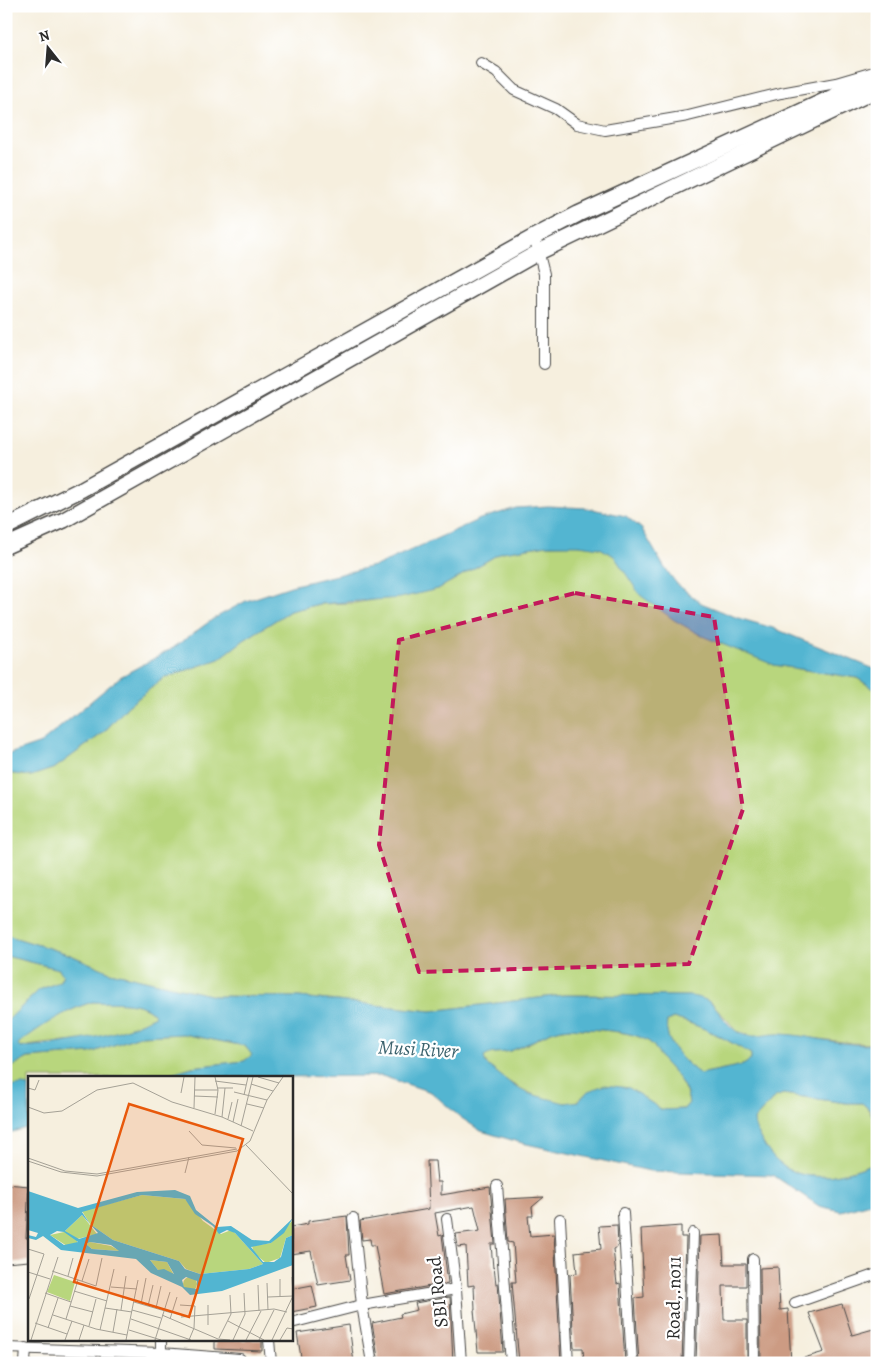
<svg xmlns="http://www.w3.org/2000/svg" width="883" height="1369" font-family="Alegreya,serif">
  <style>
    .green { fill: #b8d67d; stroke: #728054 }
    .water { fill: #52b5d1; stroke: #3e707e; fill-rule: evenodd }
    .building { fill: #cc9b83 }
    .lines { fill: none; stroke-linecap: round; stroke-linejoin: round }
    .street-casing { stroke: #494846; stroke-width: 12 }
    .secondary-casing { stroke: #494846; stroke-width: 18 }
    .street { stroke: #fff; stroke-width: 10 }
    .secondary { stroke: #fff; stroke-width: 15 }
    .marked { fill: #c2185b; fill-opacity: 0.2; stroke: #c2185b; stroke-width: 4; stroke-dasharray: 10 6; stroke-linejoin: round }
    .labels { text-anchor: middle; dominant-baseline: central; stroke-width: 4.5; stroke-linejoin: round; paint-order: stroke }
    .street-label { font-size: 19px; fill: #2b2b2b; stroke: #fff }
    .water-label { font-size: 20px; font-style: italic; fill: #3b626d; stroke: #fff }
    .inset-road { fill: none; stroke: #a5a196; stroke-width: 1 }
    .view { fill: #e8590c; fill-opacity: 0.15; stroke: #e8590c; stroke-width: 2.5 }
    .inset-edge { fill: none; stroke: #2b2b2b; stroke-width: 2.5 }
  </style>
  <rect width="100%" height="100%" fill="#fff"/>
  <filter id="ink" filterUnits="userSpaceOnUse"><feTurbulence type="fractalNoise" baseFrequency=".02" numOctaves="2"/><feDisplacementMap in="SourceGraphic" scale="10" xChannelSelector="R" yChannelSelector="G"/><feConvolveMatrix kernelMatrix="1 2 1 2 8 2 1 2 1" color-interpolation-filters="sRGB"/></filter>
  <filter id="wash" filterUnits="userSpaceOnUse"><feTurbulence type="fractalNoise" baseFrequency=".0096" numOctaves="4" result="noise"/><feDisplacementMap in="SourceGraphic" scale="20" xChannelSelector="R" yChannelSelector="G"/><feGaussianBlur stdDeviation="1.12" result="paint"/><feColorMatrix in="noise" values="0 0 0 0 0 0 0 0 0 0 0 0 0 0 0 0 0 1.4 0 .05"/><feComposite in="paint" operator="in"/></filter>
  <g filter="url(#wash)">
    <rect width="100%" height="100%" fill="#f6efde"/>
    <g class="green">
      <path d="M547 545C568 545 596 541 614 555 619 559 622 567 626 572L774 665 857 678 877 691V1044L852 1043 779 1034 755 1037 737 1031 712 1003 689 996 563 995 431 1011 299 997 214 996 110 972 68 954 6 935V773L31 776 55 768 103 733 128 706 164 678 219 659 244 640 290 611 319 604 355 603 438 589 502 552Z"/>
      <polygon points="6,956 59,969 63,974 59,982 39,990 6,1022"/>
      <path d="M92 1002C109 1003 145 999 155 1016 140 1023 125 1031 109 1036 80 1044 49 1040 20 1048L18 1046C26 1029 74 1008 92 1002Z"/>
      <path d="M673 1018C703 1026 724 1038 751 1054V1060L743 1065 700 1074C684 1062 663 1043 667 1021Z"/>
      <path d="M570 1028C592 1030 637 1029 653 1045 657 1049 660 1058 666 1064 677 1075 686 1086 689 1103L684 1109 662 1110 629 1088 588 1091C582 1098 576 1104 565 1103 544 1103 490 1077 483 1057 493 1051 499 1054 509 1051 532 1046 545 1029 570 1028Z"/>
      <polygon points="183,1034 245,1046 253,1055 244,1061 192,1067 156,1078 29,1078 29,1086 6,1087 6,1070 28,1058 90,1053 140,1036"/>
      <path d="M783 1094 846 1103H862C880 1118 877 1141 877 1162 838 1178 793 1189 766 1148 760 1138 755 1131 754 1120L775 1097Z"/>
    </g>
    <g class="water">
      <polygon points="548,506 587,508 626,516 642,529 664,567 677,584 701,603 738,618 773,628 877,670 877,691 857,678 774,665 702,636 674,620 640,595 614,556 600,548 579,545 547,545 502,552 438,589 400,598 319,604 290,611 244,640 219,659 164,678 128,706 103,733 55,768 31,776 6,773 6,755 41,743 120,677 173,648 213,619 246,601 291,586 378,565 480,519 516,508"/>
      <path d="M6 935 68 954 110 972 214 996 299 997 431 1011 563 995 689 996C721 999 715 1015 736 1031 751 1041 765 1033 781 1034 811 1035 848 1048 877 1044V1129L870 1110 862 1103H846L783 1094 775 1097 754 1120C755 1131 760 1138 766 1148 793 1189 838 1178 877 1162V1201L841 1211 819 1206 773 1175 650 1171 522 1143 481 1131 460 1117 431 1092 382 1076 156 1078 192 1067 244 1061 252 1055 245 1046 183 1034 140 1036 90 1053 28 1058 6 1070V1022L39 990 59 982 63 975 59 969 6 956ZM92 1002C108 1003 146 999 155 1016 120 1034 94 1038 55 1044 43 1046 32 1045 21 1048L18 1046 19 1043C42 1026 64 1011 92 1002ZM673 1018C703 1026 724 1038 751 1054V1060L743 1065 700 1074C684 1062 663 1042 667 1021ZM570 1028C592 1030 637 1029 653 1045 657 1050 660 1058 666 1064 677 1075 687 1087 689 1103L684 1109 662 1110 629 1088 605 1085 588 1091 579 1101 565 1103 530 1094 514 1086 486 1064 484 1057C493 1051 500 1054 510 1051 532 1044 547 1029 570 1028Z"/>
      <polygon points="23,1085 29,1086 29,1127 6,1134 6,1087"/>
    </g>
    <g id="blocks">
      <g class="building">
        <polygon points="427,1161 435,1161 437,1182 441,1182 441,1195 490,1187 495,1244 491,1244 493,1268 494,1267 496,1284 498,1283 503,1352 478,1352 474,1310 475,1310 474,1285 468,1286 466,1246 458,1247 456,1234 480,1231 474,1206 435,1213 439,1236 442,1235 448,1283 384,1294 375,1245 371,1245 370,1239 362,1240 360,1221 429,1209"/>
        <polygon points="6,1184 29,1186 26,1238 29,1238 29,1261 6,1263"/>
        <polygon points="544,1197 532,1207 533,1216 528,1216 530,1236 554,1234 561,1363 519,1363 512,1282 516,1282 513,1243 508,1242 505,1199"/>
        <polygon points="347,1216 349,1255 346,1255 350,1280 318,1285 311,1251 291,1254 291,1227 308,1224 308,1221"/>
        <polygon points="617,1225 618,1246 613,1249 617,1284 620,1283 625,1363 584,1363 583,1348 574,1348 570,1274 577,1273 575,1252 601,1249 599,1226"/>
        <polygon points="681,1226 681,1237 686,1237 682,1363 639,1363 635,1298 644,1297 641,1229"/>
        <polygon points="722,1235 724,1264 746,1264 746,1286 723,1286 724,1320 747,1320 747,1363 696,1363 700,1236"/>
        <polygon points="778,1267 780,1310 788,1309 791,1363 761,1363 760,1268"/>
        <polygon points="312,1285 317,1307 291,1312 291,1289"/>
        <polygon points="450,1297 453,1363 379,1363 372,1323 401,1317 400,1314 417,1310 415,1303"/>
        <polygon points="842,1304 852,1335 877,1328 877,1363 797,1363 797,1360 824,1352 809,1313"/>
        <polygon points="349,1325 354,1363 302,1363 297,1333"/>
        <polygon points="215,1340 262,1340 262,1351 215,1349"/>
      </g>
    </g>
  </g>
  <g filter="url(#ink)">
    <use href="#blocks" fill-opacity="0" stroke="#494846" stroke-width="1"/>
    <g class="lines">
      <g class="street-casing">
        <g id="street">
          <polyline points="481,63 496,72 514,90 556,109 577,124 605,130 688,116 781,93 836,83 877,71"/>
          <polyline points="537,246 544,274 544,364"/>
          <polyline points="497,1186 511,1363"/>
          <polyline points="623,1213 632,1363"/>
          <polyline points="353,1218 362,1305 372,1363"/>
          <polyline points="447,1219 456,1289 461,1363"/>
          <polyline points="560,1219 568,1363"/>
          <polyline points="753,1259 754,1363"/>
          <polyline points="795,1303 877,1274"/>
          <polyline points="291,1323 362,1305 456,1289"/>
          <polyline points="269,1340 271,1363"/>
          <polyline points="6,1348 161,1353 161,1340"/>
          <polyline points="161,1353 240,1359"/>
          <polyline points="25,1363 26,1348"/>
          <polyline points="689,1363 693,1233"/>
        </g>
      </g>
      <g class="secondary-casing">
        <g id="secondary">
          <polyline points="6,527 82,489 534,237 578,214 859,85 871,85"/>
          <polyline points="6,546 64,520 539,252 866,95 871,85 877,80"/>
        </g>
      </g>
      <use href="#street" class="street"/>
      <use href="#secondary" class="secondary"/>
    </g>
  </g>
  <path class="marked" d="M575 593 714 617 743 809 689 964 419 972 379 845 399 640Z"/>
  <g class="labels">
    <g class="street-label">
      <text transform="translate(438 1292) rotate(-96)">SBI Road</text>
      <text transform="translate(674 1298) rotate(-89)">Road,.no11</text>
    </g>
    <g class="water-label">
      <text transform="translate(418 1049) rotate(3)">Musi River</text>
    </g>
  </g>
  <g transform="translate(28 1076)">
    <rect width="265" height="265" fill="#f6efde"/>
    <path d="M114 119 157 123 175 145 193 158 203 154 207 157 235 188 221 193 172 198 158 193 151 185 85 164 62 148 54 135ZM54 139 69 158 49 163V169L39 170 22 159 36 156ZM265 144V159L258 162 252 182 238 187 226 177 224 170 243 167ZM62 166 83 170 92 175 64 173 58 168ZM122 184 139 186 146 199 130 194ZM26 199 47 206 42 225 19 216ZM155 208a7 7 0 1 1 14 0a7 7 0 1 1-14 0Z" fill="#b8d67d"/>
    <path d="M147 114 162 120 168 134 189 151 203 150 224 164 241 165 265 142 256 157 243 167 223 171 235 186H246L253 181 258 162 265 159V189L194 215 162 219 154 211 123 197 108 183 33 174 15 160 8 164 0 162V159L8 161 10 157 0 154V115L50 132 109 116ZM114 119 157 123 167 138 185 150 191 158 199 154 207 157 235 188 221 193 172 198 157 193 151 185 85 164 62 148 54 136ZM54 139 70 157 51 163 37 155ZM29 155 36 156 50 166 36 169 22 159ZM62 166 83 169 91 175 64 173 58 168ZM122 184 139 186 146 198 136 193 130 194ZM158 201 169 205V213L156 211 154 204Z" fill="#52b5d1" fill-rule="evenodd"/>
    <path class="inset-road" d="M187 1 190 14 187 38M230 1 251 7M187 5 218 9M223 8 245 15M0 12 7 14 11 4M189 12H205M166 14H190M206 16 239 24M153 17 156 1M216 19 220 1M166 20 190 21M219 28 236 32M0 31 16 37 34 35 69 14 105 7 144 26 194 41 225 55M166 32 167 1M194 41 197 12M200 43 204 26M205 46 210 23M213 50 225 1M161 55 174 69 208 72M218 69 265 118M0 82 37 95 69 98 209 73M0 85 33 96 69 100 209 75 222 65 239 24 255 1M157 97 161 81M0 173 16 178 1 223M24 195 68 210 74 182M0 196 22 203M40 200 45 182M252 203V220M54 205 61 183M239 207 240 234M230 209 231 235M83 211 109 213M46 215 79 225M17 217 43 226M240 221 265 220M106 226 144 237M113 228 118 202M152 229 167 230 166 252 161 264M42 230 65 236M120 230 125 209M77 232 104 236M128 232 133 210M93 234 98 200M104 234 133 242M25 239 68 253 99 259M134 239 190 263 202 264M153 241 246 233 259 236M38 243 50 204M103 243 163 264M142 243 149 221M200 245 236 264M7 247 39 258M180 249V229M61 250 68 223M20 252 30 222M72 254 86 193M101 254 133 264M85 256 89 233M191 262 203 238 202 219M3 264 30 181M37 264 44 245M51 264 56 249M98 264 110 204M127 264 142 216M205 264 217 238 216 217M218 264 233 235M231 264 246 234M244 264 265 220 264 201M252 264 259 252 265 253"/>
    <path class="view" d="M101 28 215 63 161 241 46 206Z"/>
    <rect width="265" height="265" class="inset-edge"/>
  </g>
  <rect width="883" height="1369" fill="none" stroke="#fff" stroke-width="25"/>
  <g transform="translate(48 48) rotate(343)" stroke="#ffffff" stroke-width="4" paint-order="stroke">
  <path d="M0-4L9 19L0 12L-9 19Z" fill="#2b2b2b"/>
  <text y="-8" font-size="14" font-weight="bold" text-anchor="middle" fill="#2b2b2b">N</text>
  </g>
</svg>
